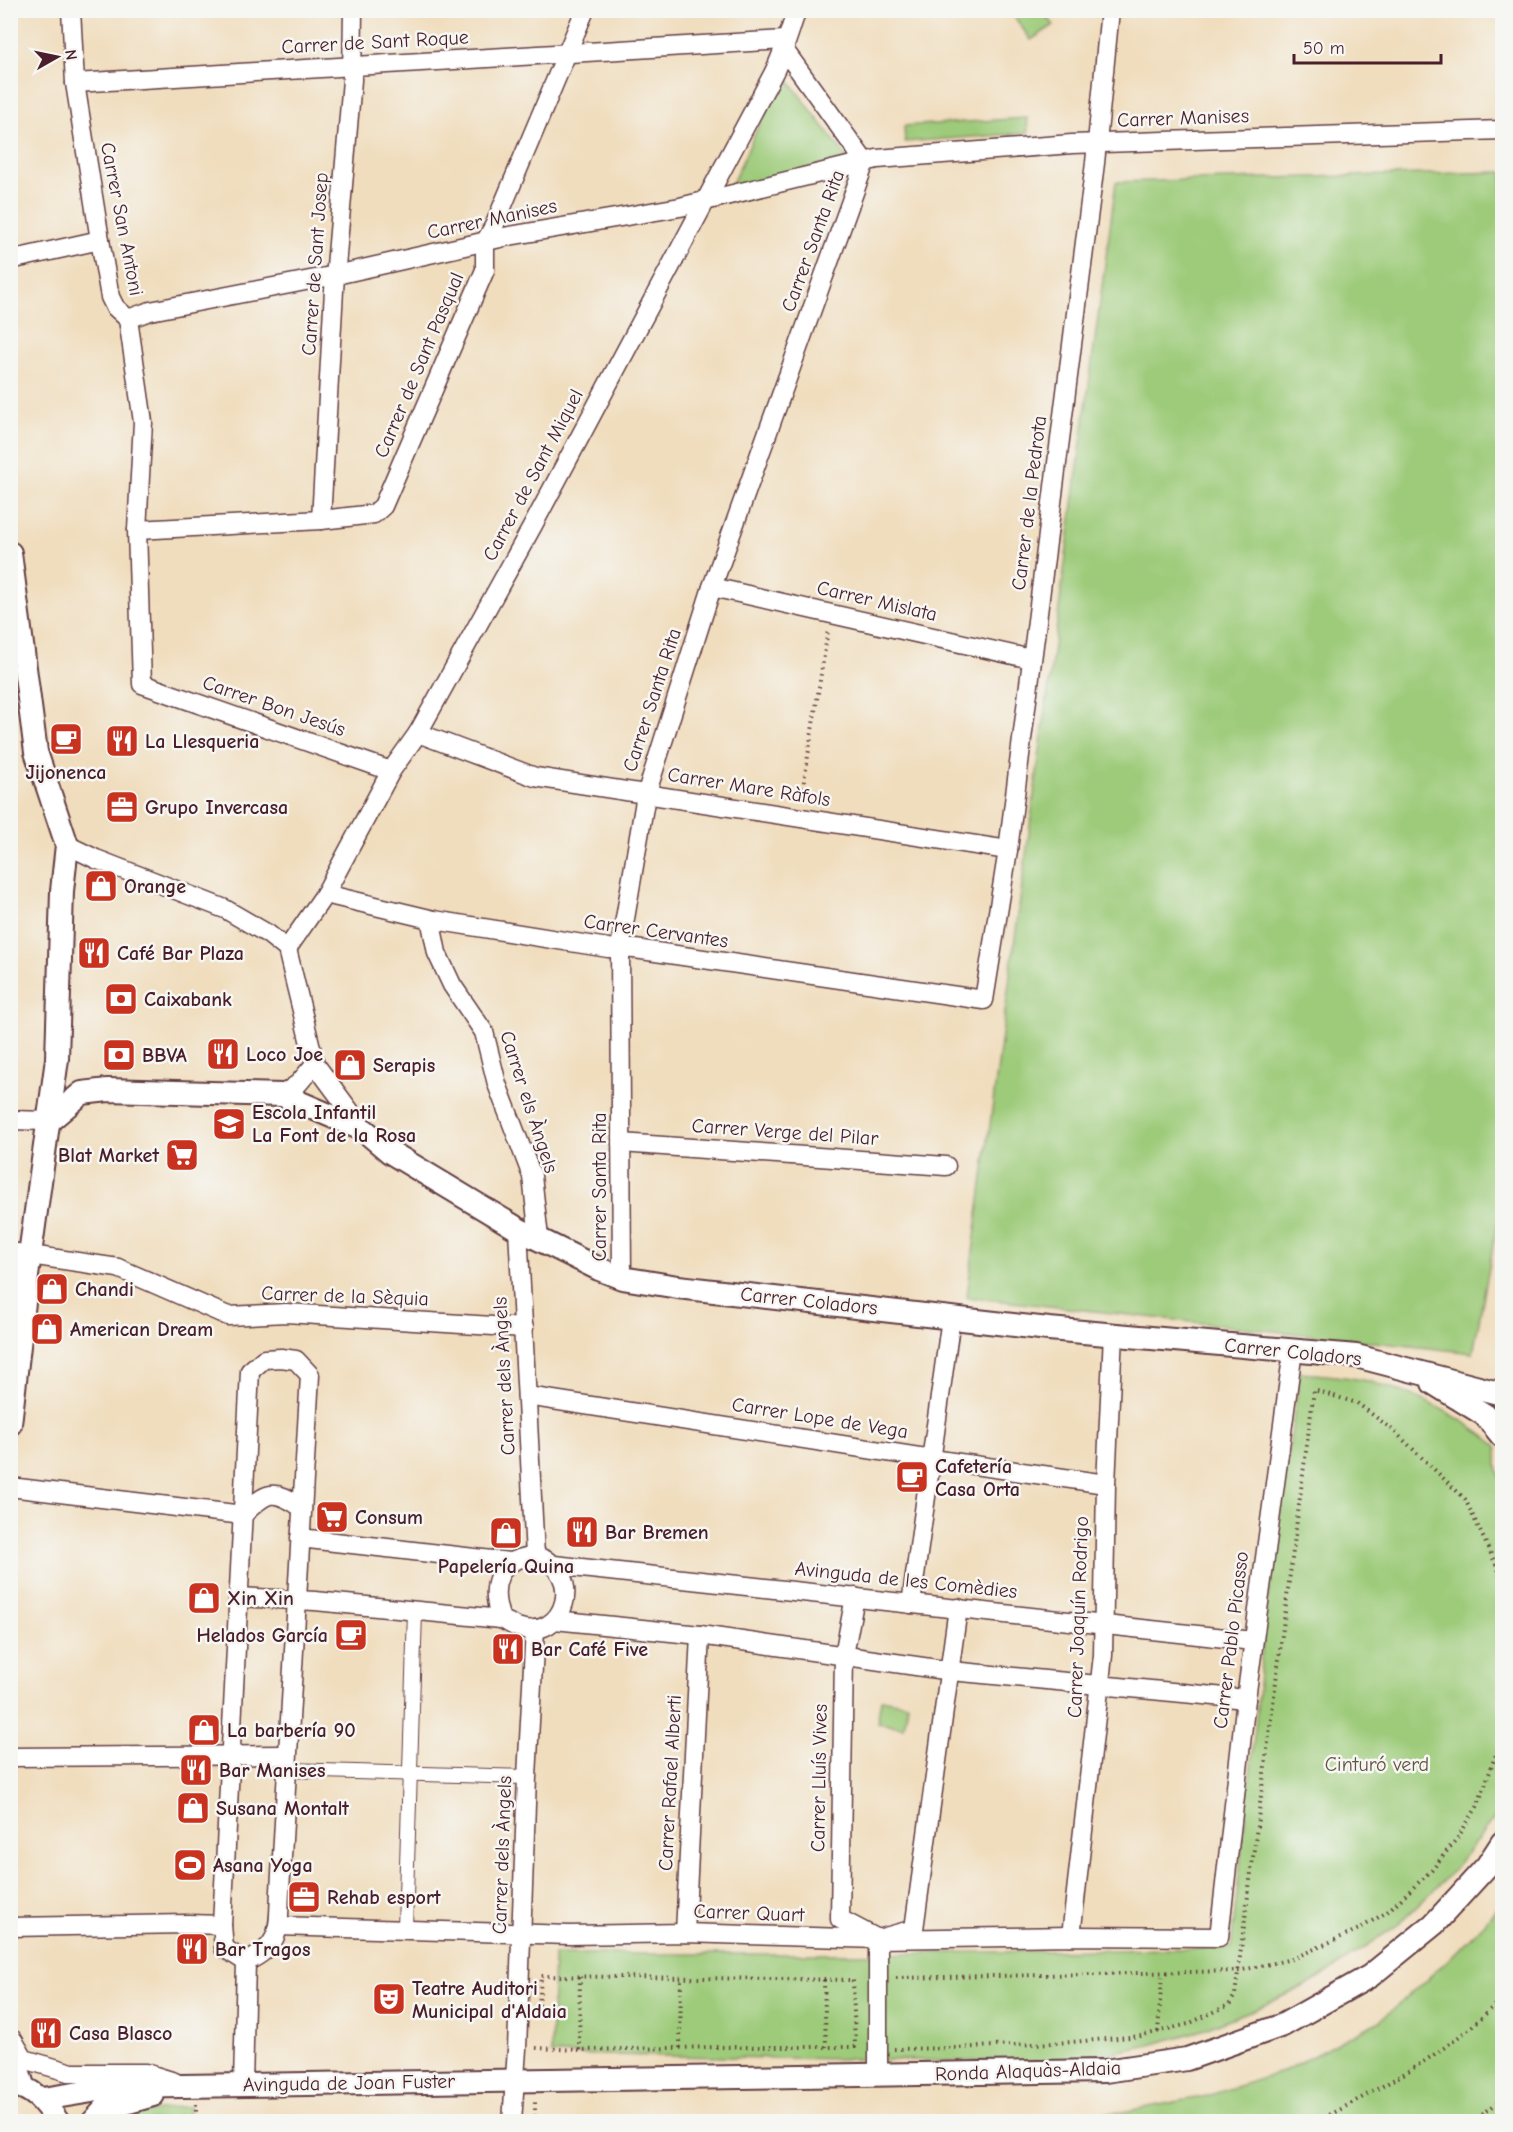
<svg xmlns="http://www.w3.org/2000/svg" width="1513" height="2132" font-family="'Comic Neue',sans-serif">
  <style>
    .green { fill: #9dcb79; stroke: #747552; stroke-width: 1.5 }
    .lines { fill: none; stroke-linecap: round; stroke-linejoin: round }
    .pedestrian-casing { stroke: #633c41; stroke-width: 16 }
    .minor-casing { stroke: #633c41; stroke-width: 21 }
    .tertiary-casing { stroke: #633c41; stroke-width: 26 }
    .path { stroke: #633c41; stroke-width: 4; stroke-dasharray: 1.5 4.5; stroke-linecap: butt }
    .pedestrian { stroke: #fff; stroke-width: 14 }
    .minor { stroke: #fff; stroke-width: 18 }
    .tertiary { stroke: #fff; stroke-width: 22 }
    .labels { text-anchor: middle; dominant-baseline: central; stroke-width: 5; stroke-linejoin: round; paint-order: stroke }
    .street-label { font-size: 20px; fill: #4a1f2b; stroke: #f6f6f2 }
    .poi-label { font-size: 20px; font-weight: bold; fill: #4a1f2b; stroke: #f6f6f2; text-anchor: start }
    .park-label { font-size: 20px; fill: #635342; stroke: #f6f6f2 }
  </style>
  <rect width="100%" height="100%" fill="#f6f6f2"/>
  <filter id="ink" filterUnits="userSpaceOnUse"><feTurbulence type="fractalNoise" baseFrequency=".0167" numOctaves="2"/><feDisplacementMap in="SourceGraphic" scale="12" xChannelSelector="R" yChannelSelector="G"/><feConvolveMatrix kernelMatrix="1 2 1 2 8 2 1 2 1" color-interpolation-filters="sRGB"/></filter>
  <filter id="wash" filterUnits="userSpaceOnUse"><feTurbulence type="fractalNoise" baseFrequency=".008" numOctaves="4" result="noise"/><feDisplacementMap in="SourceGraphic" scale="24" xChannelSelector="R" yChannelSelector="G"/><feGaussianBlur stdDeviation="1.35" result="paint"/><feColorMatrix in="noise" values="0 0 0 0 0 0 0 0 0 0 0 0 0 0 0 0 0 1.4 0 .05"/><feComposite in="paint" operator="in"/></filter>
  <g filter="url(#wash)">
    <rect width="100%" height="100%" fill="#f0ddbd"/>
    <g class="green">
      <polygon points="1010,11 1048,11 1045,15 1054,25 1031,40"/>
      <polygon points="783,73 848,159 730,188"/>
      <polygon points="1027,118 1028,133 905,142 904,126"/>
      <polygon points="1502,172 1502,1198 1473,1353 967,1297 1116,182"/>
      <path d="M1300 1372C1324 1376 1351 1376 1374 1383 1421 1395 1460 1416 1497 1446V1466L1502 1488V1809L1451 1873 1399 1924 1317 1980 1260 2007 1202 2030 1150 2045 1081 2059 1017 2062 551 2054 554 1954H856L1231 1948 1256 1719 1264 1626Z"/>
      <polygon points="881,1699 908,1704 904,1727 877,1723"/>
      <polygon points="1502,1901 1502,2116 1495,2121 966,2121 1122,2112 1207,2096 1282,2072 1380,2021 1448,1960 1488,1919"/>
      <polygon points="177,2107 190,2107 187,2121 111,2121 123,2116"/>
    </g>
  </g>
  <g filter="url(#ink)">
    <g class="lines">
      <g class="pedestrian-casing">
        <g id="pedestrian">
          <polyline points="287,1770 527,1777"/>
          <polyline points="405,1928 415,1612"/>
        </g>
      </g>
      <g class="minor-casing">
        <g id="minor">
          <polyline points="71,10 75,83 100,240 110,297 115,307 128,319 143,422 137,530 142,684 391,771"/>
          <polyline points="75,83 785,40"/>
          <polyline points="10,260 100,240"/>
          <polyline points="128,319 150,311 336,275 509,236 680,207 877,159 1072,144 1502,130"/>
          <polyline points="321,520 334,290 352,80 353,10"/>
          <polyline points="137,530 321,520 374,514 383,506 485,270 485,242 495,224 585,10"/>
          <polyline points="712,587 1031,659"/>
          <polyline points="418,733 535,777 1008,850"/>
          <polyline points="67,845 96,859 225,909 268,934 287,949 315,1064 364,1130"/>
          <polyline points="325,894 434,920 608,948 635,949 984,1000 1008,850 1095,163 1110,10"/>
          <polyline points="434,920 432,928 437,953 452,985 484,1032 497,1084 532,1176 539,1238"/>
          <path d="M287 949 325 894 391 771 418 733 532 527 773 74C784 53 789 32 797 10"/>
          <polyline points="282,1095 298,1084 315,1064"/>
          <polyline points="10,1120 49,1121"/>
          <polyline points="621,1143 946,1166"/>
          <polyline points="518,1229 535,1556"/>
          <polyline points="10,1252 118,1268 228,1316 286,1313 524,1328"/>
          <polyline points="622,1278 620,948 646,795 712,587 865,162 785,51"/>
          <path d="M281 1358 296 1360 310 1375 280 1891C278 1927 283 1945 246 1962L224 1948 222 1925 250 1371 264 1359Z"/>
          <polyline points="527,1396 932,1459 1106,1484"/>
          <path d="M10 1487 243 1515C266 1492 273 1487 302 1508"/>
          <polyline points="300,1538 509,1562"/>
          <path d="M535 1556C587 1570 566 1644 517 1627 512 1625 506 1621 501 1619 489 1586 497 1558 535 1556Z"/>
          <polyline points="554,1565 1253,1641"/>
          <polyline points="238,1597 315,1601 501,1619"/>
          <polyline points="855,1597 844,1655 840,1919 878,1939 914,1929 958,1608"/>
          <polyline points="911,1604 951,1318"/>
          <polyline points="555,1620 700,1635 951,1671 1246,1699"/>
          <polyline points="10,1757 287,1755"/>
          <polyline points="278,1926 570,1935 685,1933 878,1939 1071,1936 1219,1937 1246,1699 1293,1350"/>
          <polyline points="10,1927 189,1924 222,1925"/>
          <polyline points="685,1933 700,1635"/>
          <polyline points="1071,1936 1103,1655 1106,1484 1113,1334"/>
          <polyline points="878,1939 878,2075"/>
          <polyline points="13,2040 24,2059 72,2073 146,2073 175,2082"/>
          <polyline points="243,2085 246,1962"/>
          <polyline points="512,2122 517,2049 527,1777 535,1629"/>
        </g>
      </g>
      <g class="tertiary-casing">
        <g id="tertiary">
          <polyline points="10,553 36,752 67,845 62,891 57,1059 27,1276 10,1424"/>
          <polyline points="49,1121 82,1093 108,1090 282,1095 364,1130 390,1152 518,1229 599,1269 622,1278 678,1287 1049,1329 1356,1356 1502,1394"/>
          <polyline points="1433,1383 1485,1415 1502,1436"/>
          <polyline points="10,2042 23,2086"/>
          <path d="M10 2084C34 2088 45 2103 58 2122"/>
          <polyline points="43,2099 117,2087 1105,2071 1187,2059 1283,2025 1370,1976 1434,1924 1487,1866 1502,1843"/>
          <polyline points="93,2122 105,2109 153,2095"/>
        </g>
      </g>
      <g class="path">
        <polyline points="801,800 828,630"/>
        <polyline points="896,1978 1238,1971 1292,1959 1359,1929 1387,1912 1432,1870 1458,1837 1477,1807 1502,1738"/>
        <polyline points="824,1980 826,2047"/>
        <polyline points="1158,2032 1162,1973"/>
        <polyline points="536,2048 579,2050 720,2047 855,2047 853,1980 541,1976 539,2007"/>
        <polyline points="680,2048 681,1978"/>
        <polyline points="894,2049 956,2048 1072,2042 1141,2036 1188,2024 1229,2005 1235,1995 1314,1390 1357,1403 1393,1430 1465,1499 1499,1571 1502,1591"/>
        <polyline points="579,2050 580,1976"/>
        <polyline points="196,2104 196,2122"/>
        <polyline points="535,2122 535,2098"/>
        <path d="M1313 2122C1336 2113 1357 2100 1379 2088 1424 2063 1468 2035 1502 1997"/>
        <polyline points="1473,2122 1502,2099"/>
      </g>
      <use href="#pedestrian" class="pedestrian"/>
      <use href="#minor" class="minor"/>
      <use href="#tertiary" class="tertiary"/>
    </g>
  </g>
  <defs>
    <g id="cafe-square" transform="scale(1.725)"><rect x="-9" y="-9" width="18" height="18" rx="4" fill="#c8321e" stroke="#f6f6f2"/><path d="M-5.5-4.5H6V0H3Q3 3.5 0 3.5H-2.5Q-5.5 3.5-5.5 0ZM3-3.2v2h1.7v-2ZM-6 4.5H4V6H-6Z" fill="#fff"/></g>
    <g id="restaurant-square" transform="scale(1.725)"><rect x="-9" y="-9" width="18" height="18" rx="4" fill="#c8321e" stroke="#f6f6f2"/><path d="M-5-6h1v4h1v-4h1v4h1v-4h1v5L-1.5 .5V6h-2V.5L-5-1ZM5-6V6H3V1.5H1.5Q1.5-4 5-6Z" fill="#fff"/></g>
    <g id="office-square" transform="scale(1.725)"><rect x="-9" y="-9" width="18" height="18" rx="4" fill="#c8321e" stroke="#f6f6f2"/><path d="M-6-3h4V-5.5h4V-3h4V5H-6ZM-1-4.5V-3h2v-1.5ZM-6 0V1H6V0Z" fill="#fff"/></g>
    <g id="shop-square" transform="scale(1.725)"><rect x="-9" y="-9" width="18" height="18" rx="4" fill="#c8321e" stroke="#f6f6f2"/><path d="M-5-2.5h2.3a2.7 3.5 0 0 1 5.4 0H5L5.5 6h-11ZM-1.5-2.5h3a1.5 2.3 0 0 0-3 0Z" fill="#fff"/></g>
    <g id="bank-square" transform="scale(1.725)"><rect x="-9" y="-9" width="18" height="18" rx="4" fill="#c8321e" stroke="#f6f6f2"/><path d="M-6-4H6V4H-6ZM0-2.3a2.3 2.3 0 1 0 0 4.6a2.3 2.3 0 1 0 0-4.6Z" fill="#fff"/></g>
    <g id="school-square" transform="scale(1.725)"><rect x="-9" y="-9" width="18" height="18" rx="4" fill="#c8321e" stroke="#f6f6f2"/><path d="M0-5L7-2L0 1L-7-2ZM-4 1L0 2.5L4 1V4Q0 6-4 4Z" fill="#fff"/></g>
    <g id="supermarket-square" transform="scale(1.725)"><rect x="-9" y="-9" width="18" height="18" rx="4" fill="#c8321e" stroke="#f6f6f2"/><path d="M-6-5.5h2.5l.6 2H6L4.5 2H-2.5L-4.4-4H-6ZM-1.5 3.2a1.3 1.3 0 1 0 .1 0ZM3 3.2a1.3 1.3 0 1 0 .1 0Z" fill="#fff"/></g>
    <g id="stadium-square" transform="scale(1.725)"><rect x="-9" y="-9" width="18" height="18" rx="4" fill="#c8321e" stroke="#f6f6f2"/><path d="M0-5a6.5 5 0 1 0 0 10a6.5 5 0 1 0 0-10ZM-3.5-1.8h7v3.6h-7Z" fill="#fff"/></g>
    <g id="theatre-square" transform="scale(1.725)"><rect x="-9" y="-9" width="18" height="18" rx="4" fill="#c8321e" stroke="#f6f6f2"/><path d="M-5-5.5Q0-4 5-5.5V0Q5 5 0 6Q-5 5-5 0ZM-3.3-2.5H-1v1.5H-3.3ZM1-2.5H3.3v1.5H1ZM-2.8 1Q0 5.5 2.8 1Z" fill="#fff"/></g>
  </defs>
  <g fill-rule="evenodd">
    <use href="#cafe-square" x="66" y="739"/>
    <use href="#restaurant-square" x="122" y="741"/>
    <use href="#office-square" x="122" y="807"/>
    <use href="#shop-square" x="101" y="886"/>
    <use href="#restaurant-square" x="94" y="953"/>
    <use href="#bank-square" x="121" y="999"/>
    <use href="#restaurant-square" x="223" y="1054"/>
    <use href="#bank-square" x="119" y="1055"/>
    <use href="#shop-square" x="350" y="1065"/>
    <use href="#school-square" x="229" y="1124"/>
    <use href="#supermarket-square" x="182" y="1155"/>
    <use href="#shop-square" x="52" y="1289"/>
    <use href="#shop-square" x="47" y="1329"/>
    <use href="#cafe-square" x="912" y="1477"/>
    <use href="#supermarket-square" x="332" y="1517"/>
    <use href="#restaurant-square" x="582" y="1532"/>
    <use href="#shop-square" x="506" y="1533"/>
    <use href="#shop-square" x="204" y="1598"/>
    <use href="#cafe-square" x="351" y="1635"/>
    <use href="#restaurant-square" x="508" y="1649"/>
    <use href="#shop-square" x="204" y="1730"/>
    <use href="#restaurant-square" x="196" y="1770"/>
    <use href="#shop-square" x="193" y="1808"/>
    <use href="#stadium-square" x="190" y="1865"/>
    <use href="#office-square" x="304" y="1897"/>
    <use href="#restaurant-square" x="192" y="1949"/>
    <use href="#theatre-square" x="389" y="1999"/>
    <use href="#restaurant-square" x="46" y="2033"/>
  </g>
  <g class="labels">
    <g class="street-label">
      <text transform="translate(375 42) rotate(-3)">Carrer de Sant Roque</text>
      <text transform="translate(1183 118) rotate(-2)">Carrer Manises</text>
      <text transform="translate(122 219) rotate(79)">Carrer San Antoni</text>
      <text transform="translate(492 219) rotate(-12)">Carrer Manises</text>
      <text transform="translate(813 241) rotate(-70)">Carrer Santa Rita</text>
      <text transform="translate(315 264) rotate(-86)">Carrer de Sant Josep</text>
      <text transform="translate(419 365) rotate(-67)">Carrer de Sant Pasqual</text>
      <text transform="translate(533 475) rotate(-62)">Carrer de Sant Miquel</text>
      <text transform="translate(1029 503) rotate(-83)">Carrer de la Pedrota</text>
      <text transform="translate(877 601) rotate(13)">Carrer Mislata</text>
      <text transform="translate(652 700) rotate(-72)">Carrer Santa Rita</text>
      <text transform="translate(274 706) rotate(19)">Carrer Bon Jesús</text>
      <text transform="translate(749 787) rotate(9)">Carrer Mare Ràfols</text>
      <text transform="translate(656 931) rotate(8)">Carrer Cervantes</text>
      <text transform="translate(529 1102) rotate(72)">Carrer els Àngels</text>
      <text transform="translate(785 1132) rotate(4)">Carrer Verge del Pilar</text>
      <text transform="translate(599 1187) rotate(-90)">Carrer Santa Rita</text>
      <text transform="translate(345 1296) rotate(2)">Carrer de la Sèquia</text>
      <text transform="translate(809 1301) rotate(6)">Carrer Coladors</text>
      <text transform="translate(1293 1352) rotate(6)">Carrer Coladors</text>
      <text transform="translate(504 1376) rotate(-93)">Carrer dels Àngels</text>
      <text transform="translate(820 1418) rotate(9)">Carrer Lope de Vega</text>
      <text transform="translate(906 1580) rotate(6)">Avinguda de les Comèdies</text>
      <text transform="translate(1078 1617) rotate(-88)">Carrer Joaquín Rodrigo</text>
      <text transform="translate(1231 1640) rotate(-83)">Carrer Pablo Picasso</text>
      <text transform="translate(819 1778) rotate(-89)">Carrer Lluís Vives</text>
      <text transform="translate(670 1783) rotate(-87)">Carrer Rafael Alberti</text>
      <text transform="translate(502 1855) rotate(-88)">Carrer dels Àngels</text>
      <text transform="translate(749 1913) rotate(2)">Carrer Quart</text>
      <text transform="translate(1028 2071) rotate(-2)">Ronda Alaquàs-Aldaia</text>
      <text transform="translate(349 2083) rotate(-1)">Avinguda de Joan Fuster</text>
    </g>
    <g class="poi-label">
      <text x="145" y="741">La Llesqueria</text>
      <text x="66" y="772" text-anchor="middle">Jijonenca</text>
      <text x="145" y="807">Grupo Invercasa</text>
      <text x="124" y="886">Orange</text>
      <text x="117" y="953">Café Bar Plaza</text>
      <text x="144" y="999">Caixabank</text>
      <text x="246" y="1054">Loco Joe</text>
      <text x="142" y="1055">BBVA</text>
      <text x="373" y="1065">Serapis</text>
      <text x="252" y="1112">Escola Infantil<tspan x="252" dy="23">La Font de la Rosa</tspan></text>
      <text x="159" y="1155" text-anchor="end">Blat Market</text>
      <text x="75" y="1289">Chandi</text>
      <text x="70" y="1329">American Dream</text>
      <text x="935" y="1466">Cafetería<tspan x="935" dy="23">Casa Orta</tspan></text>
      <text x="355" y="1517">Consum</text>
      <text x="605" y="1532">Bar Bremen</text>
      <text x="506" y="1566" text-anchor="middle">Papelería Quina</text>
      <text x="227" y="1598">Xin Xin</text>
      <text x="328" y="1635" text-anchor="end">Helados García</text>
      <text x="531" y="1649">Bar Café Five</text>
      <text x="227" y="1730">La barbería 90</text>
      <text x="219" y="1770">Bar Manises</text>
      <text x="216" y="1808">Susana Montalt</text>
      <text x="213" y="1865">Asana Yoga</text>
      <text x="327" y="1897">Rehab esport</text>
      <text x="215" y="1949">Bar Tragos</text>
      <text x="412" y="1988">Teatre Auditori<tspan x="412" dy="23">Municipal d'Aldaia</tspan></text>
      <text x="69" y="2033">Casa Blasco</text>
    </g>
    <g class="park-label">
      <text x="1377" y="1764">Cinturó verd</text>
    </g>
  </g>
  <rect width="1513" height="2132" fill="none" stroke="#f6f6f2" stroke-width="36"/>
  <g transform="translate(57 57) rotate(81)" stroke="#f6f6f2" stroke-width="4.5" paint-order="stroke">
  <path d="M0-4.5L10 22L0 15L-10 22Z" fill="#4a1f2b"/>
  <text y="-9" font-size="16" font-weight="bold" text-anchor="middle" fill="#4a1f2b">N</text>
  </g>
  <path d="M1294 54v9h147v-9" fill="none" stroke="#4a1f2b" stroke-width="3"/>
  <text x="1303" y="54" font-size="18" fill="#4a1f2b" stroke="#f6f6f2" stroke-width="4.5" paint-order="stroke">50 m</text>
</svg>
